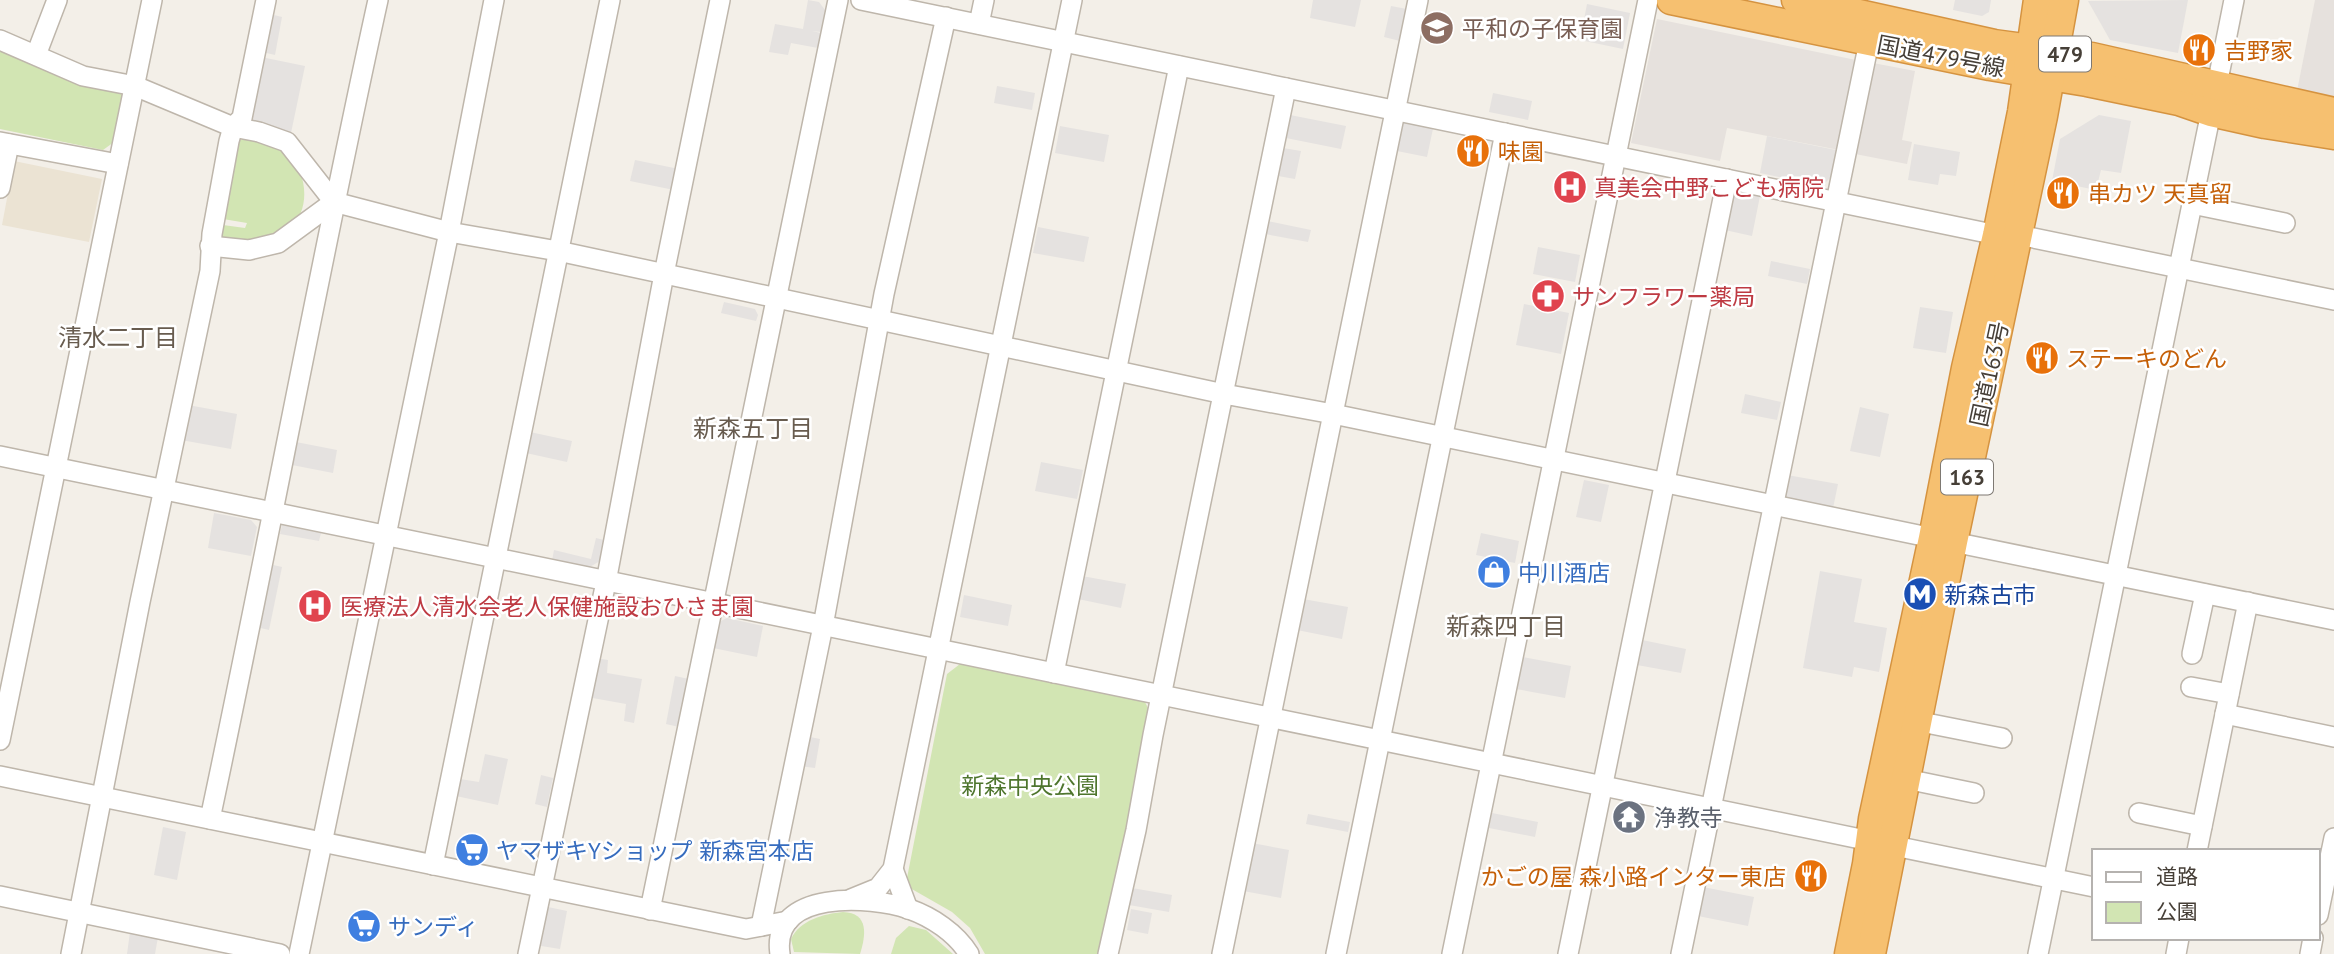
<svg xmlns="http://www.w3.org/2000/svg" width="2334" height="954" font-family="'PT Sans','Noto Sans JP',sans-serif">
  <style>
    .industrial { fill: #e6e1dd }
    .education { fill: #ebe3d3 }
    .green { fill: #d2e5b3 }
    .parking { fill: #e5e2e0 }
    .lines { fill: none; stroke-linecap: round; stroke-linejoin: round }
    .minor-casing { stroke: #beb6ab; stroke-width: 22 }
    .highway-casing { stroke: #d59340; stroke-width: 31 }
    .minor { stroke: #fff; stroke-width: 19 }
    .highway { stroke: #f6c070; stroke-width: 28 }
    .labels { text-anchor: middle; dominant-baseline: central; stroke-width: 5; stroke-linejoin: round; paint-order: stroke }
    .shield { fill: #fff; stroke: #7e7973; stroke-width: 2 }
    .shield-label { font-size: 21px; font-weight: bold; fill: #463f37 }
    .education-label { font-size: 23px; fill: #785e54; stroke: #fff; text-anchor: start }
    .food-label { font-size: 23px; fill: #c56008; stroke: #fff; text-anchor: start }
    .street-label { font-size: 23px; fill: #463f37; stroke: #fff }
    .health-label { font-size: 23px; fill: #be3a42; stroke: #fff; text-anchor: start }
    .shop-label { font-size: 23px; fill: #366cbe; stroke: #fff; text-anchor: start }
    .transit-label { font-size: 23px; fill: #164399; stroke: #fff; text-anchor: start }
    .park-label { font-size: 23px; fill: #4e752d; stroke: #fff }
    .worship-label { font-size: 23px; fill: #5b616d; stroke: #fff; text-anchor: start }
    .neighbourhood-label { font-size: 24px; fill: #685c4f; stroke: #fff }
  </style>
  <rect width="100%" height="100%" fill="#f3efe8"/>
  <g class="industrial">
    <polygon points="2315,0 2334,0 2334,98 2297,91"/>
    <polygon points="1657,19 1856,60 1839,150 1727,128 1720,161 1631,143"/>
    <polygon points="1873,63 1915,71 1902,140 1912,142 1907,164 1855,154"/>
  </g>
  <polygon class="education" points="14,161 102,179 89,242 2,225"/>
  <g class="green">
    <polygon points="0,49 117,90 123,96 114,142 103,150 0,129"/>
    <path d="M248 138C262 142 276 146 288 155 308 172 311 212 289 228 281 234 262 241 253 242 243 243 230 240 220 239L223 225 245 228 247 223 223 219 239 140Z"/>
    <polygon points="960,664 1145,702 1150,712 1101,954 985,954 970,928 952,912 910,888 907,878 947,674"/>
    <path d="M843 912C869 913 866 935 860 954L794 952 791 939C800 920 823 914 843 912Z"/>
    <polygon points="909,926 926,930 953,954 891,954 896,938"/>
  </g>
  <g class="parking">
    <polygon points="808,0 819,2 825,10 821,32 812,31 821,33 818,48 791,43 788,55 769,52 775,24 803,29"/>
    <polygon points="1313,0 1361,0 1355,27 1310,18"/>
    <polygon points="1955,0 1991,0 1989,12 1982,16 1953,10"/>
    <polygon points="2188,0 2178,53 2110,40 2088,1"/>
    <polygon points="1587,4 1630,13 1623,49 1580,40"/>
    <polygon points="1391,6 1407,9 1400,41 1384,37"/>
    <polygon points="270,14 282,17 275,55 262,52"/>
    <polygon points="261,57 305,66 291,133 248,124"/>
    <polygon points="997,86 1035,93 1032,110 994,103"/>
    <polygon points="1493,93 1532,101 1528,120 1489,112"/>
    <polygon points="1290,115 1346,126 1341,149 1286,138"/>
    <polygon points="2099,115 2131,121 2121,173 2101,170 2096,190 2052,181 2060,139"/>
    <polygon points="1407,119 1434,124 1427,157 1397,151 1402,125"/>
    <polygon points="1060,126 1109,135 1104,162 1055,153"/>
    <polygon points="1767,136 1836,150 1831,177 1822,186 1760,173"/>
    <polygon points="1914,144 1960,152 1956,176 1940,174 1938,185 1908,180"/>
    <polygon points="1283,148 1301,151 1295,179 1278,176"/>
    <polygon points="635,160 679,169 674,190 630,181"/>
    <polygon points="1740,192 1760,196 1752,236 1725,230 1731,199"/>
    <polygon points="1267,221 1311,230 1308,242 1265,234"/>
    <polygon points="1038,227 1089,237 1084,262 1033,253"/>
    <polygon points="1538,247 1580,255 1575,282 1533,274"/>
    <polygon points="1771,261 1810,269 1807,284 1768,276"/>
    <polygon points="724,302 755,309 758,315 756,321 721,313"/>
    <polygon points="1524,304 1569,313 1561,354 1516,345"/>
    <polygon points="1920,307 1953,312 1946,353 1913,348"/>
    <polygon points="1745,394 1781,402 1777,420 1741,413"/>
    <polygon points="188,405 237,414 231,449 181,440"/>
    <polygon points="1860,407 1889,414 1880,457 1850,451"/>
    <polygon points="530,432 572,441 567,462 526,453"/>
    <polygon points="296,442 337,450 333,473 292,465"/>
    <polygon points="1041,462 1083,470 1077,499 1035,491"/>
    <polygon points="1787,475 1838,484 1832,513 1787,505 1783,495"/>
    <polygon points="1584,480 1609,485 1601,522 1576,517"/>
    <polygon points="214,513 251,520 257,527 251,556 208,548"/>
    <polygon points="282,525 321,533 319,541 280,534"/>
    <polygon points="1481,533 1519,541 1515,563 1476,555"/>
    <polygon points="596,538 604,540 600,561 586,569 552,561 554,550 591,559"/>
    <polygon points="269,564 282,567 269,630 256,627"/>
    <polygon points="1820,571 1862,579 1854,622 1887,628 1879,672 1854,667 1852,677 1803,668"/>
    <polygon points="1082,576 1126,584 1121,608 1078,599"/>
    <polygon points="964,595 1012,605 1008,626 960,617"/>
    <polygon points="1303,599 1348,607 1342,639 1297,630"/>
    <polygon points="727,618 763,626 757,657 713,648 719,622"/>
    <polygon points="1642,640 1686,649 1681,673 1637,665"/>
    <polygon points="1522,657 1571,666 1565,698 1516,689"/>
    <polygon points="595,658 608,660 607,673 642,679 634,723 624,721 626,704 587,697"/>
    <polygon points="675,676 689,679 679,727 666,724"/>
    <polygon points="805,736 820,739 815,768 799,766"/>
    <polygon points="485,754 508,759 498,805 456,796 460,779 479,782"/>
    <polygon points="541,775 553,778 547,807 535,804"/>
    <polygon points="1492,813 1538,822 1535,837 1489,828"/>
    <polygon points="1308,814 1350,822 1348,832 1306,824"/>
    <polygon points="163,827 186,832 177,880 154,875"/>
    <polygon points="1252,843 1289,850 1281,898 1243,891"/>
    <polygon points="1595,868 1643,877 1641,887 1593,878"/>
    <polygon points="1703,887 1754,897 1748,926 1698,916"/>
    <polygon points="1132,888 1172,895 1169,912 1129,905"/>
    <polygon points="548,907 567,911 560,949 535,945"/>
    <polygon points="1131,909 1152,913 1148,934 1127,930"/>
    <polygon points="130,932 158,937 155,954 127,954"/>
  </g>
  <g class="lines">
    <g class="minor-casing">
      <g id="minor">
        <polyline points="861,0 1997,235"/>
        <polyline points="979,24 984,0"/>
        <polyline points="0,40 83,76 135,86 233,127 259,132 287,142 334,202 449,232 558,251 1224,394 1333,414 1933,538"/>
        <polyline points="36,55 57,0"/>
        <polyline points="2217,85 2234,0"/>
        <polyline points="0,142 118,164"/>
        <polyline points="0,188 9,144"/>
        <polyline points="2192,204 2285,223"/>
        <polyline points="2019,235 2334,300"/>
        <polyline points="210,246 249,250 278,243 334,202"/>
        <polyline points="0,456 2094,887"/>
        <polyline points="1953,542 2334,620"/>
        <polyline points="2192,654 2205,594"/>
        <polyline points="1054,673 1179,66"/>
        <polyline points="2191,687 2229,694"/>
        <polyline points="2225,714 2334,737"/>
        <polyline points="1916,721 2002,738"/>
        <polyline points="0,740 152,0"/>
        <polyline points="0,776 746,929 788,921"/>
        <polyline points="1906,779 1974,793"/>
        <polyline points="2139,813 2202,826"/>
        <path d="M210 819C268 547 318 272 378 0"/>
        <polyline points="2197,851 2248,602"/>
        <polyline points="433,865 610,0"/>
        <polyline points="893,869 908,909"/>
        <polyline points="0,896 280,954"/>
        <polyline points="851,899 878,888 893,869 1072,0"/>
        <polyline points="650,910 838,0"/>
        <polyline points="2318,915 2334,838"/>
        <polyline points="761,926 823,626 884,294 946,17"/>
        <polyline points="71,954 140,602 210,271 212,234 229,141 233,127 242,118 266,0"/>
        <polyline points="299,954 449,232 494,0"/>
        <polyline points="528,954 606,582 664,274 720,0"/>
        <path d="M780 954C770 889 871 896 909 909 932 917 956 933 969 954"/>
        <polyline points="1108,954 1136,830 1153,735 1286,88"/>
        <polyline points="1222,954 1418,0"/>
        <polyline points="1336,954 1505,133"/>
        <polyline points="1452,954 1648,0"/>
        <polyline points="1568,954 1727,179"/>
        <polyline points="1681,954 1869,42"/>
        <polyline points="2038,954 2211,112"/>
        <polyline points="2176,954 2179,938"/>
        <polyline points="2310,954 2313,938"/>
      </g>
    </g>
    <g class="highway-casing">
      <g id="highway">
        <polyline points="1671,0 1990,66 2087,82 2179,101 2211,112 2265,124 2334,135"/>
        <polyline points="1796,0 1994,44 2092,57 2334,112"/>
        <polyline points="1849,954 1867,864 1873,819 1933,538 1966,368 1997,235 2022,112 2038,0"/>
        <polyline points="1871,954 1953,542 2043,116 2064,0"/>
      </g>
    </g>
    <use href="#minor" class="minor"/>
    <use href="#highway" class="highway"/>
  </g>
  <defs>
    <g id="school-disc" transform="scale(1.75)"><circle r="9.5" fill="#8d6e63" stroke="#fff"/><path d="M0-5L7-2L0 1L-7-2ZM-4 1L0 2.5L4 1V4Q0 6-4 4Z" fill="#fff"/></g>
    <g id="restaurant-disc" transform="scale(1.75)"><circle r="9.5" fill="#e8710a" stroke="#fff"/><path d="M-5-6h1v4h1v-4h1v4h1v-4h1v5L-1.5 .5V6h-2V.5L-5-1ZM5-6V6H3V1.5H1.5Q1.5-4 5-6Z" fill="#fff"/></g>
    <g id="hospital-disc" transform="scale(1.75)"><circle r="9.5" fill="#e0444e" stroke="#fff"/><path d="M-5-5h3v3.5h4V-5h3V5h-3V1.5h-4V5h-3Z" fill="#fff"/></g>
    <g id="pharmacy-disc" transform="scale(1.75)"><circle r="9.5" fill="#e0444e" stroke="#fff"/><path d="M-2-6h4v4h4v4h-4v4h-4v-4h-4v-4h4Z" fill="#fff"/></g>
    <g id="shop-disc" transform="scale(1.75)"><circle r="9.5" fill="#3f7fe0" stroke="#fff"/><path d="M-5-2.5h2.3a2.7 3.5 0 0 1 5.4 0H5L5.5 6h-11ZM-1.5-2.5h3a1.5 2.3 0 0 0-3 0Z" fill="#fff"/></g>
    <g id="metro-disc" transform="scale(1.75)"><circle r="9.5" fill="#1a4fb4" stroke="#fff"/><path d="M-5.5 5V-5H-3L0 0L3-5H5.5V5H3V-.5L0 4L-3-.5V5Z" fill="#fff"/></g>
    <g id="temple-disc" transform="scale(1.75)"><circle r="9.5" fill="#6b7280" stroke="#fff"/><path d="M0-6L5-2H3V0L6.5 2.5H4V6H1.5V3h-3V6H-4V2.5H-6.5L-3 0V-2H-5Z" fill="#fff"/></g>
    <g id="supermarket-disc" transform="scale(1.75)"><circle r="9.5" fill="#3f7fe0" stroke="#fff"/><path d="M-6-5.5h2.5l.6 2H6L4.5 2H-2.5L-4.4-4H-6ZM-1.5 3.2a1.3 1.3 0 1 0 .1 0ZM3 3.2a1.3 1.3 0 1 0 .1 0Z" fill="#fff"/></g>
  </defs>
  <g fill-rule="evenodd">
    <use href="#school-disc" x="1437" y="28"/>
    <use href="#restaurant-disc" x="2199" y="50"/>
    <use href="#restaurant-disc" x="1473" y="151"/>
    <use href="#hospital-disc" x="1570" y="187"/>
    <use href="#restaurant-disc" x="2063" y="193"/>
    <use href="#pharmacy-disc" x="1548" y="296"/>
    <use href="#restaurant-disc" x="2042" y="358"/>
    <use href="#shop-disc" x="1494" y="572"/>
    <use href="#metro-disc" x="1920" y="594"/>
    <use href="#hospital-disc" x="315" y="606"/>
    <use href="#temple-disc" x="1629" y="817"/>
    <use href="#supermarket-disc" x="472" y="850"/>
    <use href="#restaurant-disc" x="1811" y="876"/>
    <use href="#supermarket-disc" x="364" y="926"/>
  </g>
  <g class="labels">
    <g class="shield">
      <rect x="2039" y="36.5" width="52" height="35" rx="5"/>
      <rect x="1941" y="459.5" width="52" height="35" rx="5"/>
    </g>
    <g class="shield-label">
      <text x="2065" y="54">479</text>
      <text x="1967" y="477">163</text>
    </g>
    <g class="education-label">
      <text x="1462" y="28">平和の子保育園</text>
    </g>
    <g class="food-label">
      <text x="2224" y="50">吉野家</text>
      <text x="1498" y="151">味園</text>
      <text x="2088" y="193">串カツ 天真留</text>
      <text x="2066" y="358">ステーキのどん</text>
      <text x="1786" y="876" text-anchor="end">かごの屋 森小路インター東店</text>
    </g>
    <g class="street-label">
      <text transform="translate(1941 56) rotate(11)">国道479号線</text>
      <text transform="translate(1989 374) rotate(-78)">国道163号</text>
    </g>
    <g class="health-label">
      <text x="1594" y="187">真美会中野こども病院</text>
      <text x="1572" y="296">サンフラワー薬局</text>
      <text x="340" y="606">医療法人清水会老人保健施設おひさま園</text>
    </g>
    <g class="shop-label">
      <text x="1518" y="572">中川酒店</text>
      <text x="496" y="850">ヤマザキYショップ 新森宮本店</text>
      <text x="388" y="926">サンディ</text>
    </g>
    <g class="transit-label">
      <text x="1944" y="594">新森古市</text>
    </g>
    <g class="park-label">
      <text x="1030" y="785">新森中央公園</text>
    </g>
    <g class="worship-label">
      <text x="1654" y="817">浄教寺</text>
    </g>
    <g class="neighbourhood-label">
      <text x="118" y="337">清水二丁目</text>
      <text x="753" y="428">新森五丁目</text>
      <text x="1506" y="626">新森四丁目</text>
    </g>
  </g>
  <rect x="2092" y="849" width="228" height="91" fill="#ffffff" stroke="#b5b2af" stroke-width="2"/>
  <rect x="2106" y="872" width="35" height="10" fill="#ffffff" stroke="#b5b2af" stroke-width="2"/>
  <text x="2156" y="884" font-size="21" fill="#463f37">道路</text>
  <rect x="2106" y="902" width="35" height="21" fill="#d2e5b3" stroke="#b5b2af" stroke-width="2"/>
  <text x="2156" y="919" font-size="21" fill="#463f37">公園</text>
</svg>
